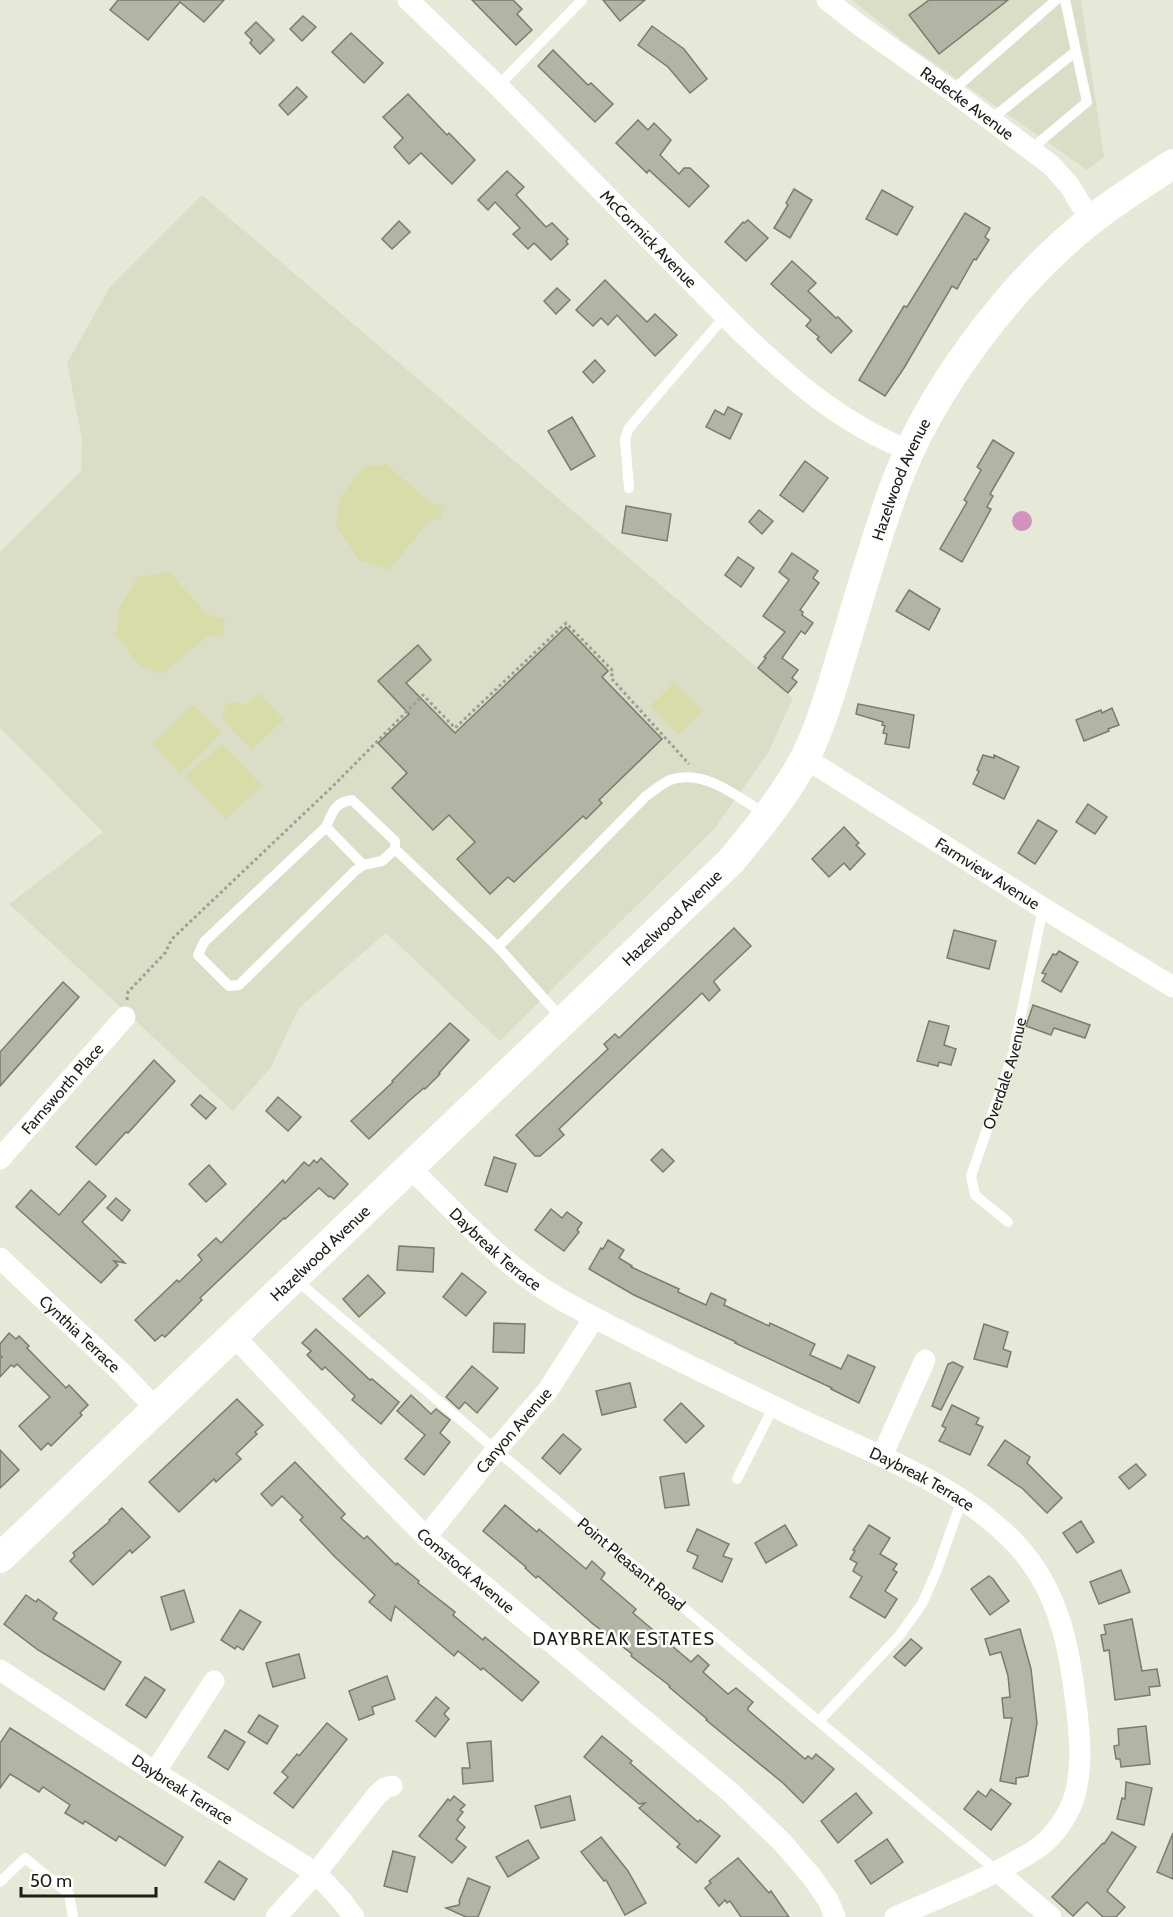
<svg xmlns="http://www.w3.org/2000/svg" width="1173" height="1917" font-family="Cabin,sans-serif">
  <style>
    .built { fill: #dbdec6 }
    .green { fill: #d7dca8 }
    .water { fill: #d292bb }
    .building { fill: #b2b4a4; stroke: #7a7c6d; stroke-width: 1.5 }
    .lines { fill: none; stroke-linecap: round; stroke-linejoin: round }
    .path { stroke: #9ea093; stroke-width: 3; stroke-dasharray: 3 3; stroke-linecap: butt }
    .lane { stroke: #fff; stroke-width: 10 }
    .street { stroke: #fff; stroke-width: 21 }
    .secondary { stroke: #fff; stroke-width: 30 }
    .labels { text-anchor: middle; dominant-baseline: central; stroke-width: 5; stroke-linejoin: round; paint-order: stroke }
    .street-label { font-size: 16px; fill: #1e1e18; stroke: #fff }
    .neighbourhood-label { font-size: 18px; letter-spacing: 1.5px; fill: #1e1e18; stroke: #fff }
  </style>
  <rect width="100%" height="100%" fill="#e7e9d8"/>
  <g class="built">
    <polygon points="852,0 1081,0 1104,157 1087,170 907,44"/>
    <polygon points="202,195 793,698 768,753 715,828 500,1041 386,933 299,1008 271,1067 233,1111 9,904 103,832 0,728 0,552 81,471 82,439 67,363 110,287"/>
  </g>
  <g class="green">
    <polygon points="386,464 431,504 445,506 441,519 430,520 389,570 359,560 336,525 340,498 363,468"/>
    <polygon points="169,572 208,615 225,619 223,637 208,636 162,674 139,666 116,634 119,609 137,577"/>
    <polygon points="674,683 702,711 678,735 650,706"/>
    <path d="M259 693 284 720 251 750 224 721 222 712C227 701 235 699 245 705Z"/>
    <polygon points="193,705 221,733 180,774 153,744"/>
    <polygon points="222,744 262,786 225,819 185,776"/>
  </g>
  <circle class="water" cx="1022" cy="521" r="10"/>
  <g class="building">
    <polygon points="118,0 224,0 204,22 180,2 148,40 110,10"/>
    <polygon points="472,0 513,0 522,9 517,14 532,30 516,45"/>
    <polygon points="603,0 645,0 620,21"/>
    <polygon points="929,0 1008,0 939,54 909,15"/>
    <polygon points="303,16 316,27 302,41 290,29"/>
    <polygon points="256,22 274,40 260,54 250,43 252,40 245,33"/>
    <polygon points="652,26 684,49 707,79 690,93 668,67 638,45"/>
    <polygon points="351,33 383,63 364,83 332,52"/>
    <polygon points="553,50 588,85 591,83 613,104 595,122 538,66"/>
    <polygon points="297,87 307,97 288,115 279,105"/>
    <polygon points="408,94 447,135 449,133 475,160 452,184 421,153 409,164 394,147 403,138 383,117"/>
    <polygon points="638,120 648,130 654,123 671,140 660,155 679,174 684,168 690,168 709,186 689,207 649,170 647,173 616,143"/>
    <polygon points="507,171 524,187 516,195 546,227 552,223 568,239 566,241 568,244 551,260 534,243 528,249 513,234 520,228 495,202 488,210 478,200"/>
    <polygon points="794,189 812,200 790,238 774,228 788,205 786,203"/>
    <polygon points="882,190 913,207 897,235 866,219"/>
    <polygon points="965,213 990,228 985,237 989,240 976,260 974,259 957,289 952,286 904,368 885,396 859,380 904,306 907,307"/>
    <polygon points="748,220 768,238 746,261 725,242 743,222 744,223"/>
    <polygon points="399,221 410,232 392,249 382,239"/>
    <polygon points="792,261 816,283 808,291 836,318 838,317 852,331 831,353 817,339 819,337 806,326 811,320 771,284"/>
    <polygon points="605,280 647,322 655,314 677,335 655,356 617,315 608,325 601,318 593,326 576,310"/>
    <polygon points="557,288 570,300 556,314 544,301"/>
    <polygon points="595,360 605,371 593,383 583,372"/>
    <polygon points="728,407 742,414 730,439 706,427 715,410 724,415"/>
    <polygon points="572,417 595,456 571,470 548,431"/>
    <polygon points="993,440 1014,453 990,494 993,496 987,507 991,509 962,562 940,549 967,502 964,500 981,470 977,467"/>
    <polygon points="805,461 828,478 803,512 780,495"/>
    <polygon points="626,506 671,514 667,541 622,533"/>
    <polygon points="759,510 773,521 762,534 749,522"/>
    <polygon points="792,553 818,571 813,578 819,583 800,610 803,612 802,615 813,623 805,634 801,631 782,658 798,670 792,678 797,682 788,693 758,668 766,658 764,657 785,632 763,616 789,580 779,572"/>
    <polygon points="738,557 754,568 741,587 725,575"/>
    <polygon points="909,590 940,609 929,630 896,611"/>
    <polygon points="566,627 608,671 602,677 662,739 599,800 602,803 586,819 583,816 514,882 508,877 490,894 457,859 475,842 449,815 433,830 392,788 407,773 378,743 409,714 378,681 418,645 431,660 406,683 455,733"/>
    <polygon points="858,704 914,715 909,748 885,744 887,734 883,733 885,726 882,725 883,722 856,714"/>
    <polygon points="1112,708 1119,725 1108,729 1109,731 1084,741 1076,720 1101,710 1102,713"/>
    <polygon points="983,755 994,758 994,755 1019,767 1004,799 973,784 979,771 977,770"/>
    <polygon points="1088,804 1107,817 1095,834 1076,822"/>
    <polygon points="1038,820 1057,831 1035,864 1018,853"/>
    <polygon points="844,827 859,843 856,845 865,854 850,870 844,863 829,877 812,859"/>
    <polygon points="734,928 751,946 714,981 714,982 720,990 709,1001 702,993 559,1129 564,1135 540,1156 535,1156 516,1135 608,1049 604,1044 615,1034 619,1038"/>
    <polygon points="954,930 996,941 989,969 947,958"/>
    <polygon points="1059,951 1078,962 1061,992 1042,981 1046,974 1042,973 1053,954 1056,955"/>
    <polygon points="63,982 79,997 0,1086 0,1052"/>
    <polygon points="1033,1005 1090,1025 1085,1038 1054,1028 1051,1035 1026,1026"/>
    <polygon points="929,1021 949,1026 944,1045 956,1049 951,1065 939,1062 938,1066 917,1061"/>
    <polygon points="450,1023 469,1040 439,1073 440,1074 425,1089 424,1088 410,1100 369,1139 351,1121 393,1082 392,1081"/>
    <polygon points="154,1060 175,1081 128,1133 126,1132 96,1165 76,1147"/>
    <polygon points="200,1095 216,1108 206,1119 191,1105"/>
    <polygon points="278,1097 301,1117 288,1131 266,1111"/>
    <polygon points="662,1149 674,1161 663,1172 651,1160"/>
    <polygon points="494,1157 516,1164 507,1192 485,1185"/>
    <polygon points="321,1158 348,1184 334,1199 330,1196 329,1197 319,1188 285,1219 284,1218 200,1298 202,1300 165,1337 162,1335 155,1341 135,1320 177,1280 179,1282 202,1260 198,1255 216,1238 221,1243 283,1180 285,1183 304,1162 309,1166 314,1160 317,1163"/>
    <polygon points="209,1165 226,1184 206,1202 189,1184"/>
    <polygon points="89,1181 106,1196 82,1222 125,1263 114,1261 118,1265 101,1283 16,1207 31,1190 59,1215"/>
    <polygon points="116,1198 130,1210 122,1221 107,1208"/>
    <polygon points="551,1209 562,1218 567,1212 582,1223 577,1230 579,1232 564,1251 535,1230"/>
    <polygon points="608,1240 624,1250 619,1258 632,1266 631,1267 679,1289 678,1292 706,1305 711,1293 726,1300 724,1305 769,1326 770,1323 815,1344 810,1355 841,1369 848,1355 875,1367 859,1403 831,1389 832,1388 735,1343 736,1342 634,1295 589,1269 601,1248 603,1249"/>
    <polygon points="399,1246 434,1248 433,1272 397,1270"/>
    <polygon points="462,1273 486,1292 466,1316 443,1297"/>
    <polygon points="368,1275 385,1293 359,1317 343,1299"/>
    <polygon points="494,1323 525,1324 524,1353 493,1352"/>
    <polygon points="984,1324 1008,1332 1003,1349 1011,1352 1007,1367 974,1359"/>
    <polygon points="316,1329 370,1380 372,1379 399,1402 381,1424 352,1400 355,1396 325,1367 322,1370 307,1355 311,1351 302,1343"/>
    <polygon points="9,1333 16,1339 19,1336 29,1346 27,1348 66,1388 69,1385 88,1405 80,1413 82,1415 51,1446 48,1443 41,1450 19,1426 50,1397 17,1364 14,1367 11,1365 0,1377 0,1359 2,1357 0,1356 0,1344"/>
    <polygon points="953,1362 963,1367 941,1410 932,1406 948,1364"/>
    <polygon points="472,1366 498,1388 477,1413 465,1402 459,1409 446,1397"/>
    <polygon points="630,1383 636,1407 602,1415 596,1391"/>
    <polygon points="411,1395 431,1414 436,1409 450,1420 440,1433 450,1442 424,1475 405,1459 425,1435 397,1411"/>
    <polygon points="237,1399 263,1425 255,1432 257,1434 236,1454 241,1459 216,1482 214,1479 179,1512 149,1482"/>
    <polygon points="681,1403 704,1426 686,1443 664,1420"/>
    <polygon points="952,1405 979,1418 976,1424 983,1427 970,1455 939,1441 946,1428 942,1426"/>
    <polygon points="563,1434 581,1449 560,1474 542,1458"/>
    <polygon points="1005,1440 1030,1457 1027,1463 1062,1498 1047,1513 1023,1489 988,1465"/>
    <polygon points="0,1450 19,1470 0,1488"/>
    <polygon points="295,1462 345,1514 341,1518 364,1539 367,1536 396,1565 397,1563 419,1581 418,1583 455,1612 453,1615 483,1640 485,1637 539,1682 522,1701 483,1668 481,1670 458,1651 454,1656 395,1606 391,1621 369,1602 375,1595 335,1557 300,1520 303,1517 282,1496 272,1506 261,1494"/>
    <polygon points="1136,1464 1146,1475 1129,1489 1119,1477"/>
    <polygon points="684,1473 689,1505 665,1508 660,1477"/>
    <polygon points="505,1505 537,1532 539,1529 586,1569 592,1561 605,1573 601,1579 636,1609 633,1613 691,1662 698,1655 709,1665 703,1672 728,1694 736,1688 753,1702 748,1708 748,1710 805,1759 808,1756 812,1759 816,1754 834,1769 803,1803 783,1783 706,1720 707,1719 669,1687 670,1686 631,1656 632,1654 593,1624 538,1576 536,1578 525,1568 526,1567 483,1531"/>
    <polygon points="122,1508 150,1537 132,1553 130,1550 93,1585 70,1561 75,1556 73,1553 110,1521 109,1520"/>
    <polygon points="1081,1521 1094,1542 1077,1553 1063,1533"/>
    <polygon points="785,1525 797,1545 766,1563 755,1543"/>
    <polygon points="869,1525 890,1538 880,1554 897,1564 893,1570 897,1572 885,1591 897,1599 885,1618 850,1597 862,1577 853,1571 857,1563 850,1559 855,1551 853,1550"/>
    <polygon points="697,1529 729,1544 723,1556 732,1559 722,1582 693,1568 698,1556 687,1551"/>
    <polygon points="1121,1570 1130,1592 1099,1604 1090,1582"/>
    <polygon points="989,1576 993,1579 1009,1601 990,1615 971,1589"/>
    <polygon points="184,1590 194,1622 171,1630 161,1597"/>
    <polygon points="26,1595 36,1602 38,1599 57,1613 53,1619 121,1662 104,1690 38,1650 4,1624"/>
    <polygon points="240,1610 261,1622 243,1650 237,1646 235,1649 221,1640"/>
    <polygon points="1132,1619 1142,1671 1157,1669 1160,1686 1149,1687 1150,1695 1115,1700 1109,1650 1104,1651 1101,1635 1106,1634 1104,1625"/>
    <polygon points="1020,1629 1031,1669 1037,1723 1028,1776 1016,1778 1016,1784 1000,1781 1012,1718 1004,1718 1002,1698 1010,1697 1008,1676 1001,1652 990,1655 985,1639"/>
    <polygon points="911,1639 922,1648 905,1666 894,1657"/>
    <polygon points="299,1654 305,1678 273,1687 266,1663"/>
    <polygon points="387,1676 395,1699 372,1707 374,1714 359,1720 349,1691"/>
    <polygon points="145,1677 165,1690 146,1718 126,1705"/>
    <polygon points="436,1697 449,1708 444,1714 449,1719 435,1737 416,1721"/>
    <polygon points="259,1715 278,1726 267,1744 248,1732"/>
    <polygon points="327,1723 347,1739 293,1808 274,1793 288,1777 282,1772 297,1754 299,1756"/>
    <polygon points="1146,1726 1150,1764 1121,1767 1120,1759 1116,1759 1114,1746 1119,1745 1118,1729"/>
    <polygon points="10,1728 183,1837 165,1866 119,1836 116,1841 85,1821 83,1824 65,1813 70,1805 43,1787 39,1792 10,1774 0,1788 0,1743"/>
    <polygon points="225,1730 245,1742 228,1770 208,1757"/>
    <polygon points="602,1736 632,1761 630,1763 698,1822 700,1820 720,1836 696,1863 677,1847 680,1844 639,1808 645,1803 639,1804 584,1757"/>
    <polygon points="491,1741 493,1781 463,1784 462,1768 470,1768 467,1743"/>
    <polygon points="1126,1782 1152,1788 1144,1825 1117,1819 1122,1798 1125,1799"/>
    <polygon points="991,1789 1011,1804 991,1830 964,1809 978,1791 986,1797"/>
    <polygon points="856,1793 872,1813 838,1843 821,1821"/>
    <polygon points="454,1796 465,1805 460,1810 463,1812 457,1820 465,1827 456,1839 466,1847 452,1863 419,1836 448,1799 450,1801"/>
    <polygon points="570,1796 575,1820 541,1828 535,1806"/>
    <polygon points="1112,1832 1136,1847 1107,1891 1125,1907 1116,1917 1103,1917 1087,1902 1073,1916 1052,1897 1103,1843 1104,1844"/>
    <polygon points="1173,1833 1173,1879 1157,1872"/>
    <polygon points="601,1837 628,1871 646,1903 625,1915 606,1880 604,1881 581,1852"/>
    <polygon points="887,1839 903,1862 871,1884 855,1861"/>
    <polygon points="528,1840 539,1858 508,1877 496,1857"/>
    <polygon points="393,1851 415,1857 407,1892 384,1886"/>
    <polygon points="738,1858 769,1893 771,1891 789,1917 741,1917 730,1901 727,1903 725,1900 719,1906 705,1888 711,1883 709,1881"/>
    <polygon points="219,1861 247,1879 234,1900 205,1882"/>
    <polygon points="468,1878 490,1887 478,1917 466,1917 446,1908 459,1905 460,1902 459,1901"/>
  </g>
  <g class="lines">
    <polyline class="path" points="127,1000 128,992 165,953 172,939 333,786 423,695 455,728 566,623 613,671 611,678 689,764"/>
    <g class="lane">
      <polyline points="498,86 582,0"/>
      <polyline points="952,91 1056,0"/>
      <polyline points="990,120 1075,52"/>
      <polyline points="1031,149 1087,102 1065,0"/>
      <polyline points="629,488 625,439 629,428 726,315"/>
      <path d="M352 800 395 841V849L382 861 363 865 355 871 239 985 229 986 198 955 204 942 326 827C332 813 335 802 352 800Z"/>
      <polyline points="326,827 363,865"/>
      <polyline points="395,849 498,947 563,1020"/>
      <path d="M498 947 646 796C654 791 662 783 670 780 704 768 738 797 765 814"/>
      <path id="s1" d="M1008 1222 975 1195 971 1176 1013 1054 1043 908"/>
      <path id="s2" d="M295 1279 496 1450 998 1872"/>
      <polyline points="737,1479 774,1406"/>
      <polyline points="820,1720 899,1636 922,1604 937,1570 962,1499"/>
      <polyline points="0,1882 25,1858 69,1894 73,1917"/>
    </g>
    <g class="street">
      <path id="s3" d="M408 0 498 86 740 331C793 381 842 424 910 451"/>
      <path id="s4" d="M827 0 859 25 952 91 1051 165 1069 185 1091 221"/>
      <path id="s5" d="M805 758 1043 908 1173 987"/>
      <path id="s6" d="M0 1159 125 1017"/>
      <path id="s7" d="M410 1168C457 1213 503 1267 560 1299 635 1341 712 1376 789 1414 869 1453 976 1488 1030 1561 1061 1603 1070 1653 1076 1704 1080 1736 1084 1775 1071 1806 1064 1821 1054 1835 1042 1845 1035 1851 1025 1856 1016 1861 978 1883 936 1899 895 1917"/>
      <path id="s8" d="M0 1258 124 1375 157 1410"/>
      <path id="s9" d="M234 1336 360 1470 426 1537 730 1792 781 1841 812 1877 828 1900 835 1917"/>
      <polyline points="882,1456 925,1360"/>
      <path id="s10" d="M426 1537 496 1450 548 1390 594 1318"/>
      <path id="s11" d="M0 1670 155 1772 316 1873 342 1901 354 1917"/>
      <polyline points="155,1772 214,1681"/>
      <polyline points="998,1872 1051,1917"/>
      <polyline points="276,1917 316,1873 377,1795 385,1788 392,1786"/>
    </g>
    <path class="secondary" id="s12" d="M0 1558 731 861C758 828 785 796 805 758 822 724 832 687 843 651 859 598 874 544 893 491 928 393 1009 285 1091 220 1117 200 1145 182 1173 164"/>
  </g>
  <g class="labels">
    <g class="street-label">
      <text stroke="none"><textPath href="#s4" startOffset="174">Radecke Avenue</textPath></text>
      <text stroke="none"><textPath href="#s3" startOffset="339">McCormick Avenue</textPath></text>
      <text stroke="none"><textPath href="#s12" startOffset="1432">Hazelwood Avenue</textPath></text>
      <text stroke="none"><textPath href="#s5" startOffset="216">Farmview Avenue</textPath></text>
      <text stroke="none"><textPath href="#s12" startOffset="928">Hazelwood Avenue</textPath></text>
      <text stroke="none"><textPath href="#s1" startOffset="170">Overdale Avenue</textPath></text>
      <text stroke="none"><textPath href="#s6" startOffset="94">Farnsworth Place</textPath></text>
      <text stroke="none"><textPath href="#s7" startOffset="118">Daybreak Terrace</textPath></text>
      <text stroke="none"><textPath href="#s12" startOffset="442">Hazelwood Avenue</textPath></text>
      <text stroke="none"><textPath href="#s8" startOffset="110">Cynthia Terrace</textPath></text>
      <text stroke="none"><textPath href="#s10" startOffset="138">Canyon Avenue</textPath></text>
      <text stroke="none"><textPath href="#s7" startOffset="604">Daybreak Terrace</textPath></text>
      <text stroke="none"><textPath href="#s2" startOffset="441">Point Pleasant Road</textPath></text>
      <text stroke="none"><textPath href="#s9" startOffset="330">Comstock Avenue</textPath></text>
      <text stroke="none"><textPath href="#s11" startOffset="218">Daybreak Terrace</textPath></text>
    </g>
    <g class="neighbourhood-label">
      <text x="624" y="1639">DAYBREAK ESTATES</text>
    </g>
  </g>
  <path d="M21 1887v9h135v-9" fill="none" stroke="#1e1e18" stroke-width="3"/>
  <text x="30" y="1887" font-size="18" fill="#1e1e18" stroke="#ffffff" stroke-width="4.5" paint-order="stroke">50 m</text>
</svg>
